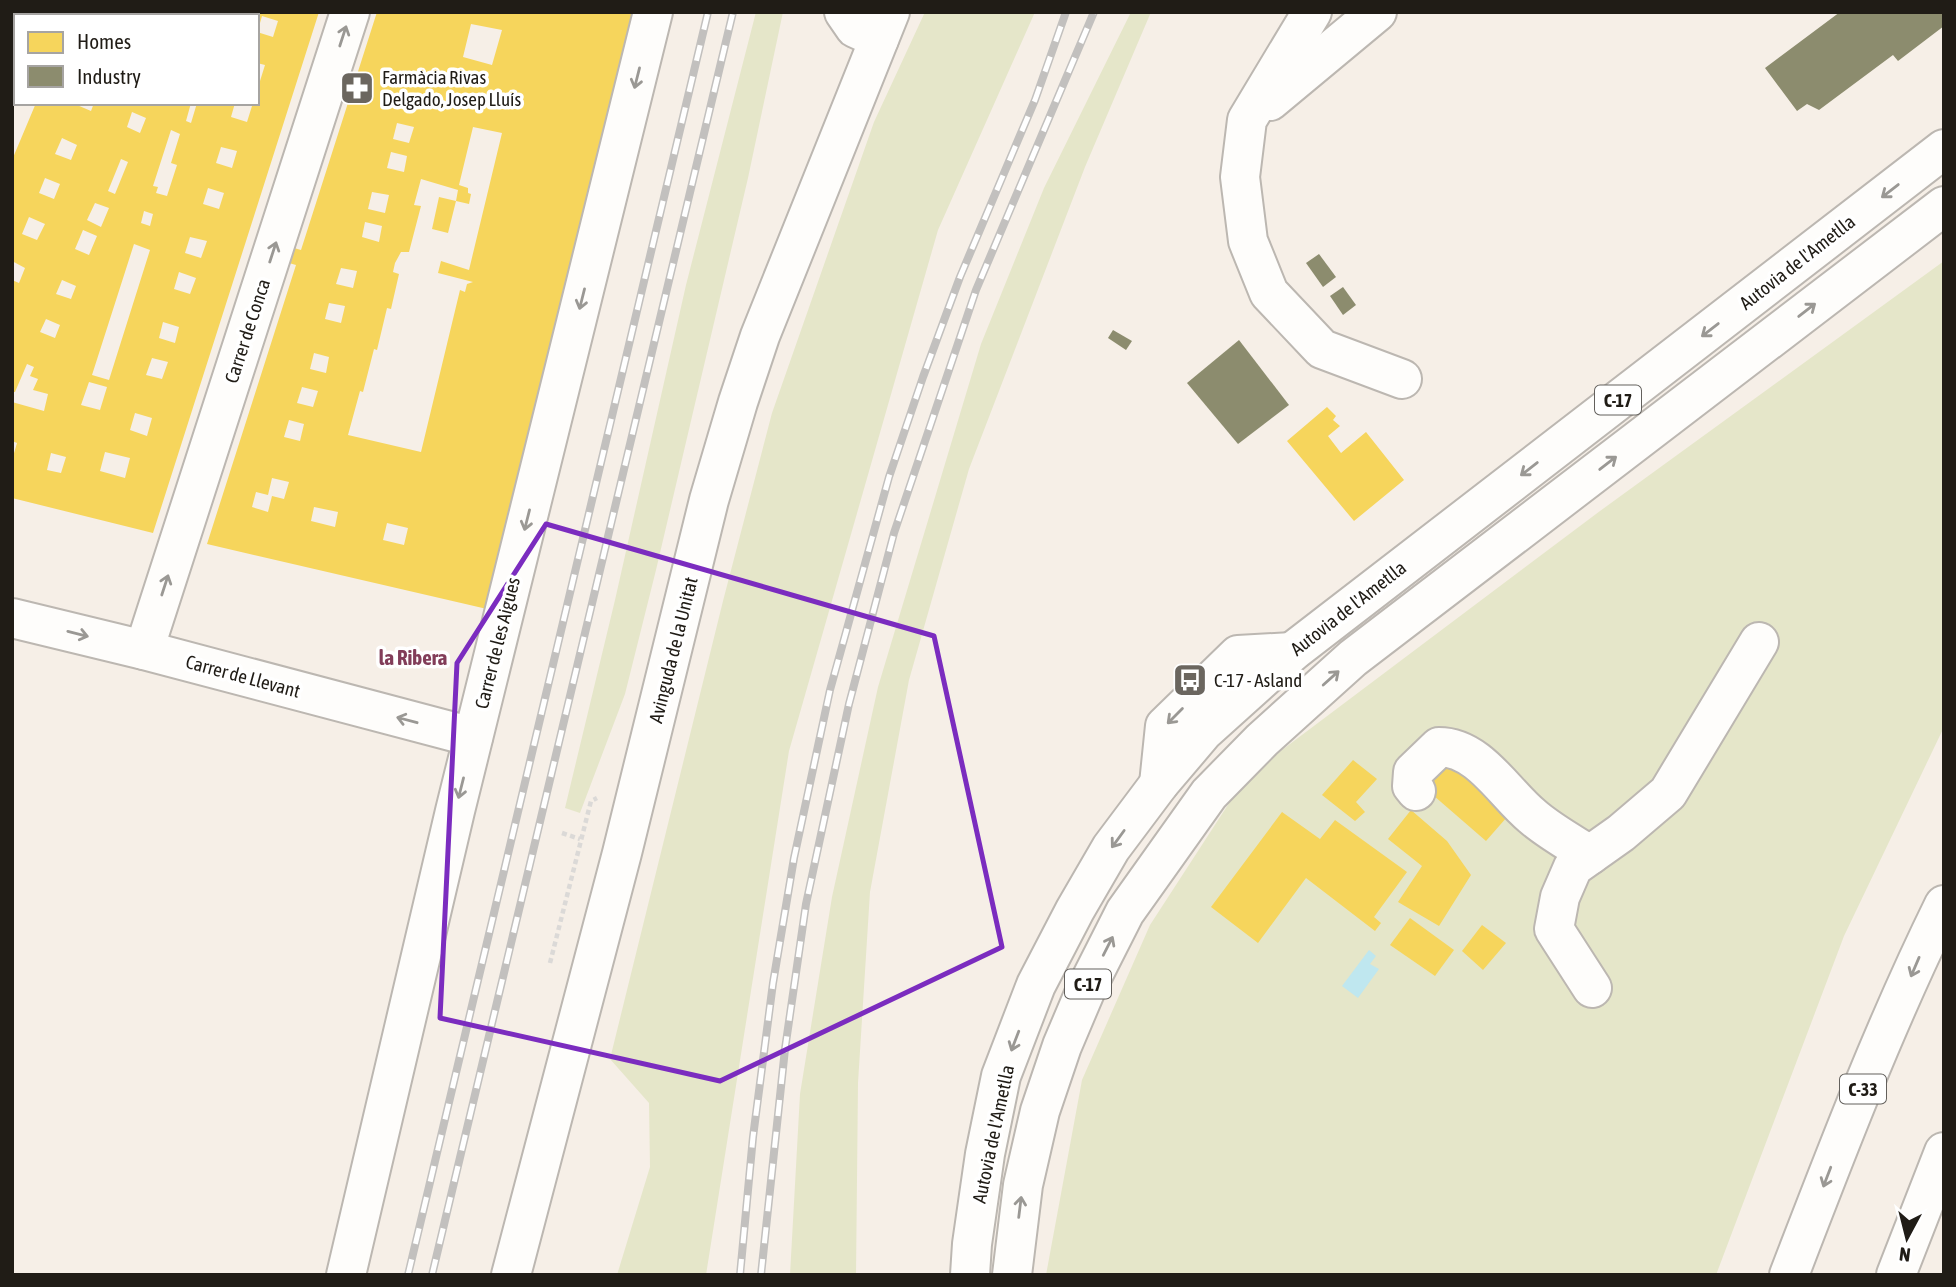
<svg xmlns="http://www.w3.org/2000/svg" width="1956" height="1287" font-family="'Asap Condensed',sans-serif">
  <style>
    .green { fill: #e5e6c9 }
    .water { fill: #bfe7ef }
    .homes { fill: #f6d55c; fill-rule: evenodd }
    .industry { fill: #8c8c6e }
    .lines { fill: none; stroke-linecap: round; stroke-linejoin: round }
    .minor-casing { stroke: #bcb7b1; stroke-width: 42 }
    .highway-casing { stroke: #bcb7b1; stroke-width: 42 }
    .path { stroke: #dbd9d7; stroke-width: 4.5; stroke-dasharray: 5 3.5; stroke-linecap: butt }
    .minor { stroke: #fefdfb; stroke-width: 38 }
    .highway { stroke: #fefdfb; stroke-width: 38 }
    .rail-casing { stroke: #c2c0be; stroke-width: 8 }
    .rail { stroke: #fff; stroke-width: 5; stroke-dasharray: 16; stroke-linecap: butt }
    .oneway { stroke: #9a9894 }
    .marked { fill: none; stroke: #7b2cbf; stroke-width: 5; stroke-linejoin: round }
    .labels { text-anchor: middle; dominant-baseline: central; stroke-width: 7; stroke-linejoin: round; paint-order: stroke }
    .shield { fill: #fff; stroke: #63605c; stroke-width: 2 }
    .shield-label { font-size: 18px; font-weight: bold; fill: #201c16 }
    .poi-label { font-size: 19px; fill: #201c16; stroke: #fff; text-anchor: start }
    .street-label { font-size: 19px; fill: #201c16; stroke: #fff }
    .neighbourhood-label { font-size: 21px; font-weight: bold; fill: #823d59; stroke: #fff }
  </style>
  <rect width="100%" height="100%" fill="#f6efe7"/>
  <g class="green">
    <polygon points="756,12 783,12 748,178 656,570 625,694 580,813 565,808 615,600 686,285"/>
    <polygon points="925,12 1035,12 938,230 789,751 706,1275 617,1275 650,1167 649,1103 610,1059 723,601 772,413 874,122"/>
    <polygon points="1131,12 1151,12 1085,167 969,469 909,680 870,892 858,1083 856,1275 790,1275 800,1094 832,897 878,687 981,344 1044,188"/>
    <polygon points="1944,261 1944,727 1844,936 1716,1275 1046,1275 1082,1080 1150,925 1246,777 1600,511"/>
  </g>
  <polygon class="water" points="1369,950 1376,956 1370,964 1379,969 1358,998 1342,986"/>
  <g class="homes">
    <polygon points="74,12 116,12 115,16 73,16"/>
    <polygon points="133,12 181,12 180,16 132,16"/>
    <path d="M191 12H319L153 533 12 498V460L17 443 12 441V402L44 411 48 394 33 390 38 379 30 376 34 367 27 364 15 392H12V280L19 283 25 268 12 261V160L36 103H77V105L91 111 94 103H191L186 121 191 123 197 103H235L231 117 247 122 252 106 247 103H257V81H260L265 65 257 63V32L273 37 278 21 262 16 258 30 257 16H189ZM132 112 146 118 140 133 127 127ZM171 130 180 134 171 163 177 165 167 196 156 193 158 187 153 186ZM62 138 77 145 71 160 55 154ZM221 147 237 151 232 168 216 163ZM121 159 128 162 115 194 108 191ZM45 178 60 184 54 199 39 193ZM208 188 224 193 219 209 203 204ZM95 203 109 208 101 227 87 220ZM144 211 153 214 150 226 141 223ZM29 217 45 224 37 240 22 234ZM83 230 97 236 89 255 75 249ZM190 237 207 241 201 258 185 253ZM134 244 150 250 109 380 92 375ZM179 272 196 278 190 294 174 289ZM62 280 76 286 71 299 56 294ZM46 319 60 325 55 338 40 332ZM163 322 179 327 175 343 159 338ZM152 358 168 362 162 379 146 375ZM89 382 107 387 100 410 81 405ZM135 413 152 418 147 436 130 430ZM105 452 130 458 125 478 100 471ZM51 453 66 457 61 473 47 470Z"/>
    <path d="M377 12H632L487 609 207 544 296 265 289 263 294 248 301 250ZM471 24 502 30 492 65 463 57ZM397 123 414 127 409 143 393 139ZM473 127 502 133 469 270 441 261 438 273 473 282 467 284 465 292 460 290 421 452 348 435 360 391 363 392 374 349 377 350 387 308 391 309 399 274 393 272 395 263 401 252H409L421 206 414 205 421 179 458 190 456 201 469 204 471 194 468 193V188L459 185ZM391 152 407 156 404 172 387 168ZM372 192 389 195 385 213 368 209ZM365 222 382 226 379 242 362 237ZM341 268 357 271 353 288 336 284ZM329 303 345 306 341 323 325 319ZM314 353 329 357 326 373 310 369ZM302 387 318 391 313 407 297 403ZM289 420 304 424 300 441 284 437ZM272 478 289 482 284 499 272 496 268 512 252 507 256 492 268 495ZM314 507 338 512 335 527 311 521ZM387 523 408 528 404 545 383 540Z"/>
    <polygon points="439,197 456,201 448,233 432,229"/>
    <polygon points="1327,407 1336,416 1333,420 1340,426 1328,436 1341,453 1366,432 1404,480 1354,521 1287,441"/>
    <polygon points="1353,760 1377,779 1356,802 1365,812 1355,821 1322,795"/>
    <polygon points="1450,761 1507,817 1486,841 1426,789"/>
    <polygon points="1411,810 1447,841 1471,875 1439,926 1398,902 1422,866 1388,839"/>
    <polygon points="1282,812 1320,839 1335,820 1407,872 1374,917 1381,923 1375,931 1306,878 1258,943 1211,907"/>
    <polygon points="1410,918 1454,950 1435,976 1390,945"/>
    <polygon points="1482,925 1506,943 1483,970 1462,951"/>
  </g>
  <g class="industry">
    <polygon points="1840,12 1944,12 1944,26 1898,61 1893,55 1819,110 1807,104 1797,111 1765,68"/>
    <polygon points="1319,254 1336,277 1323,287 1306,263"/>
    <polygon points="1343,287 1356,305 1343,315 1330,296"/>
    <polygon points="1113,330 1132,341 1126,350 1108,338"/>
    <polygon points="1239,340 1289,405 1238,444 1187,383"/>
  </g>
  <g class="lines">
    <g class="minor-casing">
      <g id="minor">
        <polyline points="844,12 855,28 879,39"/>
        <polyline points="1312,12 1247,120 1240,177 1248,241 1269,293 1322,349 1402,379"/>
        <polyline points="12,28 16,19"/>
        <polyline points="1270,101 1377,12"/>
        <polyline points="12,618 144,650 473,737"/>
        <polyline points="144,650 350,12"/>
        <polyline points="1159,784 1165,726 1238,655 1292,652"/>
        <path d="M1416 791 1412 786 1413 772 1439 747C1479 747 1504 793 1532 816 1549 831 1571 843 1590 855"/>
        <polyline points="1592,988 1554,929 1560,897 1573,867 1621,833 1668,793 1759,642"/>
        <polyline points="346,1275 455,811 653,12"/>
        <polyline points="511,1275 622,853 709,500 738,402 760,336 890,12"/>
      </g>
    </g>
    <g class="highway-casing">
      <g id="highway">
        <polyline points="970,1275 972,1244 985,1154 1001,1076 1036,985 1075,910 1111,848 1159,784 1204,731 1292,652 1944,149"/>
        <polyline points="1012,1275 1023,1185 1040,1111 1062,1046 1087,987 1125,912 1209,794 1262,740 1353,658 1944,206"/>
        <path d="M1789 1275C1837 1150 1885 1025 1944 905"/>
        <polyline points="1896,1275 1944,1152"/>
      </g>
    </g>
    <g class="path">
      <polyline points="562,833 580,839"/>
      <polyline points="550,963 591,801 597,798"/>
    </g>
    <use href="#minor" class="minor"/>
    <use href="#highway" class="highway"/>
    <g class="rail-casing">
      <g id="rail">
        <polyline points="408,1275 708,12"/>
        <polyline points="432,1275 733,12"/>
        <polyline points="740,1275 753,1137 773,983 794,858 830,690 889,477 923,377 960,277 1035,100 1066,12"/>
        <polyline points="761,1275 785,1049 806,904 849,704 894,533 976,290 1094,12"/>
      </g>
    </g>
    <use href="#rail" class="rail"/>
  </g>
  <defs><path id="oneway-shaft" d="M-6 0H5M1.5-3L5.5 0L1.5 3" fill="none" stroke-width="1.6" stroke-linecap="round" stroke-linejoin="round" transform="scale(1.75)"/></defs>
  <g class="oneway">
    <use href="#oneway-shaft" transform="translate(343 36) rotate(-72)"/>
    <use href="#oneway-shaft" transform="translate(637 78) rotate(104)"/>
    <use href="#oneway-shaft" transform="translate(1890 191) rotate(142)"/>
    <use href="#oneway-shaft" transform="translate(273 252) rotate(-72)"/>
    <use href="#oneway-shaft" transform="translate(582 299) rotate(104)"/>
    <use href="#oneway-shaft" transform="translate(1807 310) rotate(-38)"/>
    <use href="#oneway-shaft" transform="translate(1710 330) rotate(142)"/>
    <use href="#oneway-shaft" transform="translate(1608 463) rotate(-38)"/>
    <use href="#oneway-shaft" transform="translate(1529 469) rotate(142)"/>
    <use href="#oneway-shaft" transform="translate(527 520) rotate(104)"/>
    <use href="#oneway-shaft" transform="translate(165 585) rotate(-72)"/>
    <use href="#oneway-shaft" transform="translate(78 634) rotate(14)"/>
    <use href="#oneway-shaft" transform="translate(1331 678) rotate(-42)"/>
    <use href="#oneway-shaft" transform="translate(1175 716) rotate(135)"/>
    <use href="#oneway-shaft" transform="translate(407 720) rotate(-165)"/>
    <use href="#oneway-shaft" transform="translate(461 788) rotate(104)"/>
    <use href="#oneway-shaft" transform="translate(1118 839) rotate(126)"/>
    <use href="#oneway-shaft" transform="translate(1108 946) rotate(-63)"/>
    <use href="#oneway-shaft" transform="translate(1915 967) rotate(113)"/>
    <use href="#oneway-shaft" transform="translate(1015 1041) rotate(111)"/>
    <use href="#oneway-shaft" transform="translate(1827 1177) rotate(111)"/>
    <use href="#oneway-shaft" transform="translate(1020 1207) rotate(-83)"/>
  </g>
  <path class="marked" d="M546 524 934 636 1002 947 720 1081 440 1018 457 663Z"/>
  <defs>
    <g id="pharmacy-square" transform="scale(1.75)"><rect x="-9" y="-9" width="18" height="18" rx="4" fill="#6b665f" stroke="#fff"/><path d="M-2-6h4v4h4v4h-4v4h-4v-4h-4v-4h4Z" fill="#fff"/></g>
    <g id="bus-square" transform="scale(1.75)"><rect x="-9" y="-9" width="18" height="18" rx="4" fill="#6b665f" stroke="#fff"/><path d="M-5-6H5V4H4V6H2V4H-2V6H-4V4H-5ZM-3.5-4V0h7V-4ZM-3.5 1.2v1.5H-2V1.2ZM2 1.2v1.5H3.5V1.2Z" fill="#fff"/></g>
  </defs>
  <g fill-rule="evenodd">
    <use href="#pharmacy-square" x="357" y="88"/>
    <use href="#bus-square" x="1190" y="680"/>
  </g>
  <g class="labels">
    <g class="shield">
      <rect x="1595" y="385.5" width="46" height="29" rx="5"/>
      <rect x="1065" y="969.5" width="46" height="29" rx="5"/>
      <rect x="1840" y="1074.5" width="46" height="29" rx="5"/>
    </g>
    <g class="shield-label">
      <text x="1618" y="400">C-17</text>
      <text x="1088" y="984">C-17</text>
      <text x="1863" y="1089">C-33</text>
    </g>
    <g class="poi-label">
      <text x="382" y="77">Farmàcia Rivas<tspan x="382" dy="22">Delgado, Josep Lluís</tspan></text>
      <text x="1214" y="680">C-17 - Asland</text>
    </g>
    <g class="street-label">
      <text transform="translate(1797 262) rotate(-38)">Autovia de l'Ametlla</text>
      <text transform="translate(247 331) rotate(-72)">Carrer de Conca</text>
      <text transform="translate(1348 608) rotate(-38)">Autovia de l'Ametlla</text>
      <text transform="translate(497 643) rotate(-76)">Carrer de les Aigues</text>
      <text transform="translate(673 650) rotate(-76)">Avinguda de la Unitat</text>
      <text transform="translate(243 676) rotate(15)">Carrer de Llevant</text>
      <text transform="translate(993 1134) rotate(-78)">Autovia de l'Ametlla</text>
    </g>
    <g class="neighbourhood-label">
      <text x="413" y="657">la Ribera</text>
    </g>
  </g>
  <rect width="1956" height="1287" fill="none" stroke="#201c16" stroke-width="28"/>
  <rect x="14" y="14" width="245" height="91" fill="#ffffff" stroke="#a6a4a2" stroke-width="2"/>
  <rect x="28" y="32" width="35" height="21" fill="#f6d55c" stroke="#a6a4a2" stroke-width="2"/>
  <text x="77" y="49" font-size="21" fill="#201c16">Homes</text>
  <rect x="28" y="66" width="35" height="21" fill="#8c8c6e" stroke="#a6a4a2" stroke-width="2"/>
  <text x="77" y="84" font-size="21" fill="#201c16">Industry</text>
  <g transform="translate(1907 1238) rotate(187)" stroke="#ffffff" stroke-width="5" paint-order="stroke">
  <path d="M0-5L12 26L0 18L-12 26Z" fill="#201c16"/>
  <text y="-10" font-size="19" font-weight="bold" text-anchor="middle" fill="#201c16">N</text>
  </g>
</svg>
